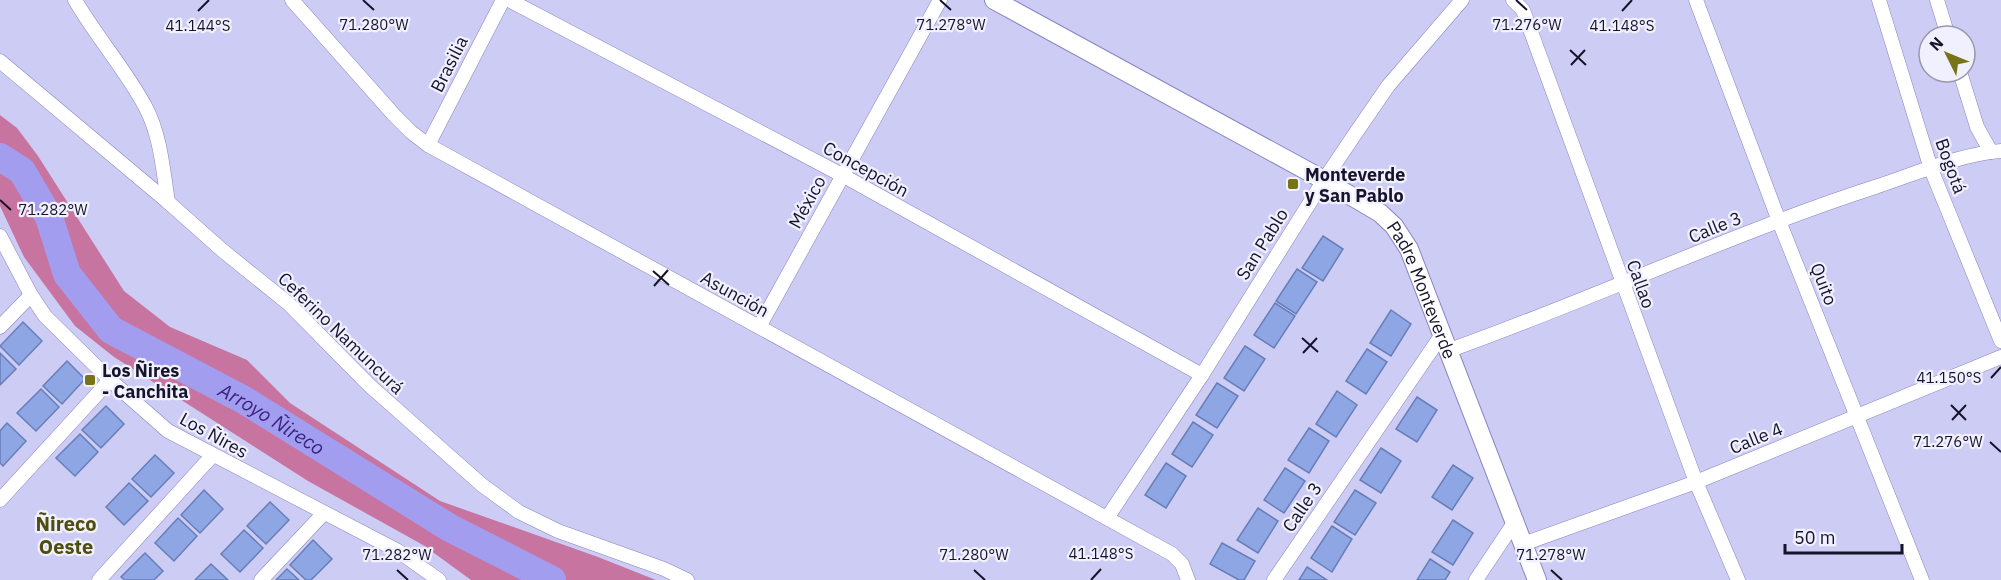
<svg xmlns="http://www.w3.org/2000/svg" width="2001" height="580" font-family="'IBM Plex Sans',sans-serif">
  <style>
    .forest { fill: #c774a1 }
    .lines { fill: none; stroke-linecap: round; stroke-linejoin: round }
    .river { stroke: #a39def; stroke-width: 28 }
    .building { fill: #8ea7e4; stroke: #677eb9; stroke-width: 1.5 }
    .street-casing { stroke: #8884c3; stroke-width: 15 }
    .secondary-casing { stroke: #8884c3; stroke-width: 20 }
    .street { stroke: #fff; stroke-width: 14 }
    .secondary { stroke: #fff; stroke-width: 18 }
    .ticks { fill: none; stroke: #16132b; stroke-width: 2 }
    .poi-dot { fill: #777317; stroke: #f0f0fe; stroke-width: 2 }
    .labels { text-anchor: middle; dominant-baseline: central; stroke-width: 4.5; stroke-linejoin: round; paint-order: stroke }
    .street-label { font-size: 18px; fill: #16132b; stroke: #f0f0fe }
    .poi-label { font-size: 18px; font-weight: bold; fill: #16132b; stroke: #f0f0fe; text-anchor: start }
    .water-label { font-size: 20px; font-style: italic; fill: #392380; stroke: #f0f0fe }
    .neighbourhood-label { font-size: 20px; font-weight: bold; fill: #4f4d0e; stroke: #f0f0fe }
    .ticks-label { font-size: 15px; text-anchor: middle; fill: #16132b; stroke: #f0f0fe; stroke-width: 4.5; stroke-linejoin: round; paint-order: stroke }
  </style>
  <rect width="100%" height="100%" fill="#cdccf5"/>
  <polygon class="forest" points="0,115 17,128 38,156 124,291 170,327 247,360 290,403 440,501 598,557 656,580 471,580 423,545 308,481 114,357 75,326 24,257 0,206"/>
  <g class="lines">
    <path class="river" id="s1" d="M0 157 22 171 49 217 67 274 111 330 244 400 450 528 552 580"/>
  </g>
  <g class="building">
    <polygon points="1323,236 1343,249 1323,281 1302,268"/>
    <polygon points="1297,269 1317,282 1296,314 1276,301"/>
    <polygon points="1275,303 1295,316 1274,348 1254,335"/>
    <polygon points="1391,310 1411,324 1391,356 1370,343"/>
    <polygon points="23,322 42,341 19,365 0,346"/>
    <polygon points="1245,346 1265,359 1244,391 1224,378"/>
    <polygon points="1367,349 1387,362 1366,394 1346,381"/>
    <polygon points="0,353 16,369 0,385"/>
    <polygon points="67,361 85,379 62,404 43,386"/>
    <polygon points="1217,383 1238,396 1217,428 1196,415"/>
    <polygon points="41,389 59,407 36,431 17,413"/>
    <polygon points="1337,391 1357,405 1336,437 1316,424"/>
    <polygon points="1417,397 1437,410 1417,442 1396,429"/>
    <polygon points="106,406 124,424 101,448 82,430"/>
    <polygon points="1193,422 1213,435 1192,467 1172,454"/>
    <polygon points="7,423 26,441 3,466 0,463 0,431"/>
    <polygon points="1309,428 1329,441 1309,473 1288,460"/>
    <polygon points="80,434 98,452 75,476 56,458"/>
    <polygon points="1381,448 1401,461 1381,493 1360,480"/>
    <polygon points="155,455 174,473 151,497 132,479"/>
    <polygon points="1166,463 1186,476 1166,508 1145,495"/>
    <polygon points="1453,465 1473,478 1452,510 1432,497"/>
    <polygon points="1285,468 1305,481 1284,513 1264,500"/>
    <polygon points="129,483 148,501 124,525 106,507"/>
    <polygon points="204,490 223,509 200,533 181,515"/>
    <polygon points="1355,490 1376,503 1355,535 1334,522"/>
    <polygon points="270,502 289,520 266,544 247,526"/>
    <polygon points="1258,508 1278,521 1258,553 1237,540"/>
    <polygon points="178,518 197,536 174,561 155,543"/>
    <polygon points="1453,520 1473,533 1453,565 1432,552"/>
    <polygon points="1332,526 1352,539 1332,572 1311,558"/>
    <polygon points="244,530 263,548 240,572 221,554"/>
    <polygon points="313,540 332,559 311,580 306,580 290,565"/>
    <polygon points="1222,543 1255,561 1244,580 1239,580 1210,564"/>
    <polygon points="145,553 163,571 154,580 125,580 121,577"/>
    <polygon points="1430,559 1450,572 1445,580 1417,580"/>
    <polygon points="211,564 228,580 195,580"/>
    <polygon points="1307,567 1327,580 1299,580"/>
    <polygon points="287,569 299,580 276,580"/>
  </g>
  <g class="lines">
    <g class="street-casing">
      <g id="street">
        <path d="M75 0C97 38 126 70 146 108 161 137 163 171 168 202"/>
        <polyline points="292,0 394,115 411,132 428,145 1172,554 1182,564 1188,580"/>
        <polyline points="509,0 842,175 1202,375"/>
        <polyline points="1513,0 1523,10 1696,482 1738,580"/>
        <polyline points="1696,0 1779,221 1922,580"/>
        <polyline points="1879,0 1931,169 2001,341"/>
        <polyline points="1937,0 1948,36"/>
        <polyline points="0,61 168,202 222,250 289,304 369,385 482,485 519,512 558,531 664,569 687,580"/>
        <polyline points="1960,72 1977,127 1991,152"/>
        <polyline points="428,145 503,0"/>
        <polyline points="0,236 31,295 45,316 110,380 168,431 398,551 439,580"/>
        <polyline points="0,327 31,295"/>
        <polyline points="759,327 940,0"/>
        <path d="M1447 351C1591 300 1730 234 1875 187 1915 174 1960 154 2001 151"/>
        <polyline points="0,500 110,380"/>
        <polyline points="1107,518 1202,375 1324,180 1355,134 1388,86 1462,0"/>
        <polyline points="1523,544 1696,482 2001,357"/>
        <polyline points="99,580 212,456"/>
        <polyline points="261,580 324,513"/>
        <polyline points="1274,580 1441,336"/>
        <polyline points="1476,580 1514,523"/>
      </g>
    </g>
    <g class="secondary-casing">
      <g id="secondary">
        <path id="s2" d="M994 0 1324 180 1380 213 1394 226 1409 249 1537 580"/>
      </g>
    </g>
    <use href="#street" class="street"/>
    <use href="#secondary" class="secondary"/>
  </g>
  <path class="ticks" d="M363 0 374 10M940 0 951 10M1516 0 1527 10M198 11 209 0M1622 11 1632 0M1570 50 1586 65M1571 65 1585 50M0 200 11 210M653 271 669 285M654 286 668 270M1302 338 1318 352M1303 353 1317 338M1991 378 2001 367M1951 405 1966 420M1952 420 1966 405M1990 442 2001 452M397 570 408 580M974 570 985 580M1551 570 1562 580M1091 580 1101 569"/>
  <g class="poi-dot">
    <rect x="1287" y="178" width="12" height="12" rx="3"/>
    <rect x="84" y="374" width="12" height="12" rx="3"/>
  </g>
  <g class="labels">
    <g class="street-label">
      <text transform="translate(449 64) rotate(-63)">Brasilia</text>
      <text transform="translate(1951 166) rotate(70)">Bogotá</text>
      <text transform="translate(866 169) rotate(29)">Concepción</text>
      <text transform="translate(807 202) rotate(-61)">México</text>
      <text transform="translate(1715 227) rotate(-22)">Calle 3</text>
      <text transform="translate(1262 244) rotate(-58)">San Pablo</text>
      <text transform="translate(1641 284) rotate(70)">Callao</text>
      <text transform="translate(1824 284) rotate(69)">Quito</text>
      <text stroke="none"><textPath href="#s2" startOffset="530">Padre Monteverde</textPath></text>
      <text transform="translate(735 294) rotate(29)">Asunción</text>
      <text transform="translate(341 333) rotate(44)">Ceferino Namuncurá</text>
      <text transform="translate(214 435) rotate(29)">Los Ñires</text>
      <text transform="translate(1756 438) rotate(-22)">Calle 4</text>
      <text transform="translate(1302 507) rotate(-56)">Calle 3</text>
    </g>
    <g class="poi-label">
      <text x="1305" y="174">Monteverde<tspan x="1305" dy="21">y San Pablo</tspan></text>
      <text x="102" y="370">Los Ñires<tspan x="102" dy="21">- Canchita</tspan></text>
    </g>
    <g class="water-label">
      <text stroke="none"><textPath href="#s1" startOffset="394">Arroyo Ñireco</textPath></text>
    </g>
    <g class="neighbourhood-label">
      <text x="66" y="523">Ñireco<tspan x="66" dy="23">Oeste</tspan></text>
    </g>
  </g>
  <g class="ticks-label">
    <text x="374" y="30">71.280°W</text>
    <text x="951" y="30">71.278°W</text>
    <text x="1527" y="30">71.276°W</text>
    <text x="198" y="31">41.144°S</text>
    <text x="1622" y="31">41.148°S</text>
    <text x="53" y="215">71.282°W</text>
    <text x="1949" y="383">41.150°S</text>
    <text x="1948" y="447">71.276°W</text>
    <text x="1101" y="559">41.148°S</text>
    <text x="397" y="560">71.282°W</text>
    <text x="974" y="560">71.280°W</text>
    <text x="1551" y="560">71.278°W</text>
  </g>
  <g transform="translate(1947 54) rotate(313)"><circle r="28" fill="#f0f0fe" stroke="#9998aa" stroke-width="1.5"/>
  <path d="M0-4.5L10 22L0 15L-10 22Z" fill="#777317"/>
  <text y="-9" font-size="16" font-weight="bold" text-anchor="middle" fill="#16132b">N</text>
  </g>
  <path d="M1785 544v9h117v-9" fill="none" stroke="#16132b" stroke-width="3"/>
  <text x="1794" y="544" font-size="18" fill="#16132b" stroke="#f0f0fe" stroke-width="4.5" paint-order="stroke">50 m</text>
</svg>
